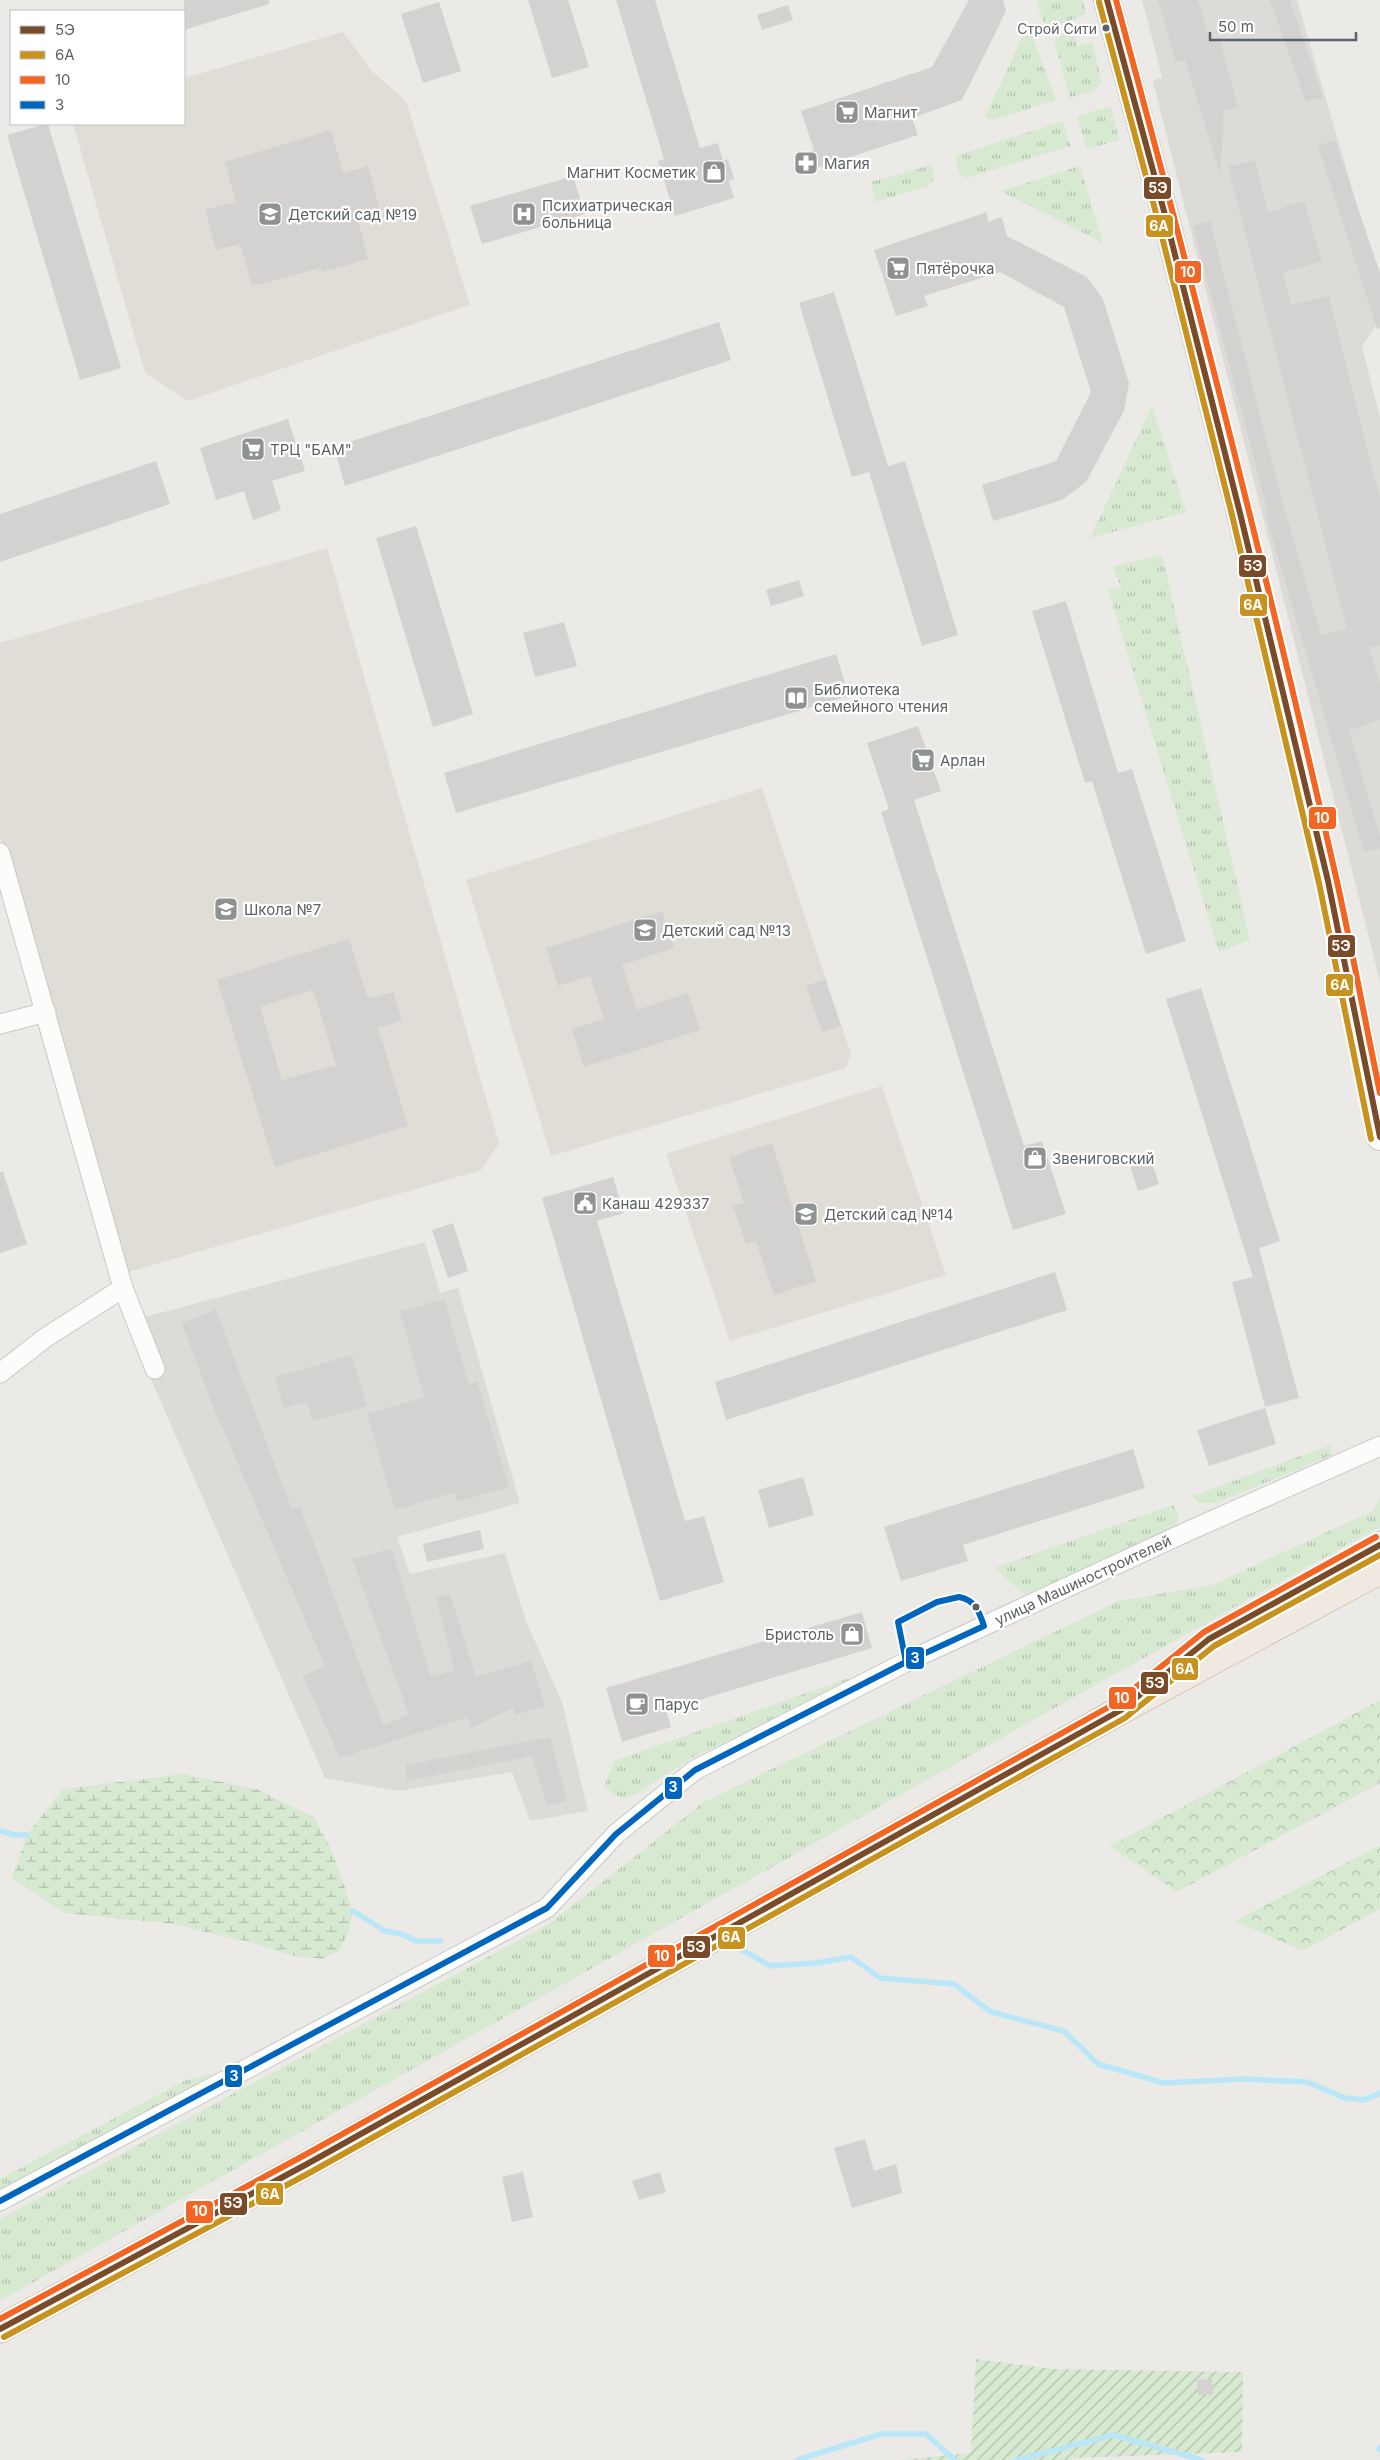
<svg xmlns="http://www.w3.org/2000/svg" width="1380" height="2460" font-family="Inter,sans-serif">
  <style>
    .industrial { fill: #dddbd8 }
    .education { fill: #e0ddd6 }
    .grass { fill: url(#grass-tufts) }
    .forest { fill: url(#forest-crowns) }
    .wetland { fill: url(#wetland-marsh) }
    .garden { fill: url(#garden-furrows) }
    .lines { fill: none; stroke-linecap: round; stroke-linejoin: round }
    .stream { stroke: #bae7f8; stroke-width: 5.5 }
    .building { fill: #d4d2d1; fill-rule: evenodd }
    .street-casing { stroke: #c8c8c8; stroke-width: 21 }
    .secondary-casing { stroke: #c8c9c9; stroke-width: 28 }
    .highway-casing { stroke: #c4ae93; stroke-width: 29 }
    .street { stroke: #fcfcfb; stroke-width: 19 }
    .secondary { stroke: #fcfcfb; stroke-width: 26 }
    .highway { stroke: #efe9e1; stroke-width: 28 }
    .bus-1-casing { stroke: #fff; stroke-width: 10 }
    .bus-2-casing { stroke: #fff; stroke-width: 10 }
    .bus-3-casing { stroke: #fff; stroke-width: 10 }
    .bus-4-casing { stroke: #fff; stroke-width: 10 }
    .bus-1 { stroke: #7a4b2a; stroke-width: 6 }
    .bus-2 { stroke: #c8921e; stroke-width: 6 }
    .bus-3 { stroke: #f26522; stroke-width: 6 }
    .bus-4 { stroke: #0065bd; stroke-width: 6 }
    .bus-dot { fill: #5c6265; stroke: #fff; stroke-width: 2 }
    .labels { text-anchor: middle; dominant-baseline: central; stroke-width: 4.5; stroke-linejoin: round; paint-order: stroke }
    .bus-label { font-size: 14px; fill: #5c6265; stroke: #fff; text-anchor: end }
    .poi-label { font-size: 15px; fill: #5c6265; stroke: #fff; text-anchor: start }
    .street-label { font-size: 15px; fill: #5c6265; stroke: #fff }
    .line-badge { stroke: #fff; stroke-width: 2 }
    .badge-label { font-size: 14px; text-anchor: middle; font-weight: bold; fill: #fff }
  </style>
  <defs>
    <pattern id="grass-tufts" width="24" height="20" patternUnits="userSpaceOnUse" patternTransform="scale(1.25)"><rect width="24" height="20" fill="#d7e9d1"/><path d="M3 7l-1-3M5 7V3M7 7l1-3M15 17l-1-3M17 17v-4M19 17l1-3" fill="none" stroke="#b2c0ad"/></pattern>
    <pattern id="forest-crowns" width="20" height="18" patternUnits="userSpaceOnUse" patternTransform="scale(1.25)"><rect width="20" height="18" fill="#d7e9d1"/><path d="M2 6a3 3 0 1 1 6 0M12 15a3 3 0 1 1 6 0" fill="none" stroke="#b2c0ad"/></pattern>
    <pattern id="wetland-marsh" width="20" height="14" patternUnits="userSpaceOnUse" patternTransform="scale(1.25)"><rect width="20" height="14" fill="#d7e9d1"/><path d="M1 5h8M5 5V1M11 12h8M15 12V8" fill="none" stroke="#b2c0ad"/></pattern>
    <pattern id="garden-furrows" width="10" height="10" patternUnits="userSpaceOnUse" patternTransform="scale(1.25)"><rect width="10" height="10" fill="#d7e9d1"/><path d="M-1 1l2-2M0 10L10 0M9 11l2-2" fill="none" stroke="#b2c0ad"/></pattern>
  </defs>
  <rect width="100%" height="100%" fill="#eceae7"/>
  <g class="industrial">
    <polygon points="1142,0 1297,0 1380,284 1380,320 1362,346 1380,418 1380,982 1153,81 1162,77"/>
    <polygon points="425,1242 440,1293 458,1288 520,1503 397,1537 410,1574 505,1553 526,1621 562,1702 588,1811 530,1821 512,1772 398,1791 325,1778 126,1322"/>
  </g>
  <g class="education">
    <polygon points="343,32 372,71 406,101 470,305 187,401 145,373 73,124 184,124 184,78"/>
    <polygon points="327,548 499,1143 481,1170 125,1273 0,836 0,643"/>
    <polygon points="762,788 851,1054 846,1068 551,1156 466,880"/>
    <polygon points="882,1086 946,1275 730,1341 666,1154"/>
  </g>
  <g class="grass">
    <polygon points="1036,0 1083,0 1086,14 1046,30"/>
    <polygon points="1028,24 1056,100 993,120 985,117"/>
    <polygon points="1073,29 1078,46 1092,42 1102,83 1093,91 1070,98 1054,41 1063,33"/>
    <polygon points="1111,106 1119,140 1087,149 1077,116"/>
    <polygon points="1063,121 1071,146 967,178 959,174 955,156"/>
    <polygon points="931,165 935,179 928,186 876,202 871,182"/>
    <polygon points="1080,166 1103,243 1001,191"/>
    <polygon points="1152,406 1186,512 1090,538"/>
    <polygon points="1162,555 1250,940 1219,952 1108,590 1121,587 1113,566"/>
    <polygon points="1330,1445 1332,1455 1217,1503 1198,1503 1193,1496"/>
    <polygon points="1380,1498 1380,1527 1247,1600 0,2301 0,2219 549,1924 704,1802 1118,1601 1212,1585 1372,1511"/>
    <polygon points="1173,1505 1179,1514 1177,1525 1029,1598 994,1568"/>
    <polygon points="849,1678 847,1686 753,1733 698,1754 638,1793 623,1799 604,1787 614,1761"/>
    <polygon points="229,2070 0,2194 0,2179 186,2080"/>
  </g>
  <g class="forest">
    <polygon points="1380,1700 1380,1783 1177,1892 1110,1846"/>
    <polygon points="1380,1845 1380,1909 1302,1951 1235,1921"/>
  </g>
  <polygon class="wetland" points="183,1774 256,1789 314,1817 332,1851 353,1911 349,1932 339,1951 323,1959 292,1956 254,1943 172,1924 64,1913 12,1878 27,1835 63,1789"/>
  <polygon class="garden" points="976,2359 1054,2369 1243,2372 1242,2452 1072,2458 1072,2460 901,2460 971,2453"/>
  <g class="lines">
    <g class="stream">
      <polyline points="0,1831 15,1835 27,1835"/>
      <polyline points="353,1911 385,1931 402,1934 416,1941 441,1941"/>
      <polyline points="740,1949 771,1966 816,1963 851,1957 880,1978 954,1984 991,2012 1064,2031 1098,2064 1164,2083 1243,2079 1307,2082 1345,2098 1364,2100 1380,2093"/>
      <polyline points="1379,2449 1380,2448"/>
      <polyline points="797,2460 881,2434 926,2434 955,2460"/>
      <polyline points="1016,2460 1114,2435 1202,2460"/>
    </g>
  </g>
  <g class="building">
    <polygon points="184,0 269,0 269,4 184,30"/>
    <polygon points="528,0 568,0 589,67 552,78"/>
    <polygon points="616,0 655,0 700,148 718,143 723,161 728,159 734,179 729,181 734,198 675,216 658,161 664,159"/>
    <polygon points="969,0 1003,0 1006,11 962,100 912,118 918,135 801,173 795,156 814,150 801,111 932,67"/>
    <polygon points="1158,0 1198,0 1210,41 1219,38 1238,107 1224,111 1220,174 1185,60 1176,62"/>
    <polygon points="1270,0 1290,0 1323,97 1306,102"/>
    <polygon points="439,2 461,71 423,83 401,14"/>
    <polygon points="788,5 793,20 762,30 757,15"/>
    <polygon points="45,124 48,124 121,368 80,380 7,135"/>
    <polygon points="331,130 343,173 368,166 379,206 356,212 368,259 322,272 320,268 252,286 240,244 216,250 205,210 236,202 225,162"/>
    <polygon points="1335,140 1380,273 1380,328 1377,329 1318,146"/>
    <polygon points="1255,160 1268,212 1304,201 1322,261 1283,273 1291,305 1329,296 1380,499 1380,646 1369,647 1380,683 1380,719 1349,731 1380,837 1380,848 1364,852 1264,509 1267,509 1193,226 1210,221 1281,497 1321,635 1347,629 1228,167"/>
    <polygon points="573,176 585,214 482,244 470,206"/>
    <polygon points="987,212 988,222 1002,217 1007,236 1087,277 1103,299 1129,383 1124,411 1086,482 1062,500 993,521 982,485 1056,461 1091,392 1064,307 1000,272 924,296 928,306 896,316 874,250"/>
    <polygon points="834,292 888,466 905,461 958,635 922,646 869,472 852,477 799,303"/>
    <polygon points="719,322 731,360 345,486 334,447"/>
    <polygon points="288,419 305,471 272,481 281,510 253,520 244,491 216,500 200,448"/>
    <polygon points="156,461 170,504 0,562 0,514"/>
    <polygon points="416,526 473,714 433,727 376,538"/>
    <polygon points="799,580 804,596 771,606 766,590"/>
    <polygon points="1066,601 1118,773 1132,769 1186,941 1146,954 1092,781 1085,783 1032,611"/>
    <polygon points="564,622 577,666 535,677 523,633"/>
    <polygon points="836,654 849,696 456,813 444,773"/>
    <polygon points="918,726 941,791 914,800 1024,1146 1042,1141 1066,1214 1013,1230 881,812 889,809 867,743"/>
    <polygon points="662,911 674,948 622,965 637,1010 688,993 700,1030 584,1067 572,1029 604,1019 590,976 558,986 546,948"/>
    <path d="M349 939 368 999 393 992 402 1021 378 1028 408 1126 275 1167 217 980ZM313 990 336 1065 282 1080 260 1007Z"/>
    <polygon points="825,979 841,1026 822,1032 806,986"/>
    <polygon points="1201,988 1280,1241 1259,1248 1299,1398 1265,1407 1232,1282 1253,1277 1166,999"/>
    <polygon points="772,1143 816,1281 774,1295 756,1241 746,1244 733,1206 744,1203 729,1157"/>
    <polygon points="1151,1159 1159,1184 1138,1191 1130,1166"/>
    <polygon points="0,1172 3,1172 27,1244 0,1253"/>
    <polygon points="613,1177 624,1213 597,1221 685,1521 704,1516 724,1582 660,1601 542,1198"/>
    <polygon points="453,1223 468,1271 448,1278 432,1230"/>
    <polygon points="1055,1272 1067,1310 726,1420 715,1382"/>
    <polygon points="444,1299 469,1384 477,1381 509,1487 457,1502 455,1492 395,1510 367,1414 424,1397 400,1311"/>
    <polygon points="216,1310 292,1510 300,1507 383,1725 409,1715 352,1559 392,1549 431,1677 454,1670 436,1598 450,1594 476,1677 531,1661 545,1706 515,1715 513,1708 471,1728 468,1717 340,1758 303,1676 325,1666 221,1424 220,1425 182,1323"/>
    <polygon points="352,1355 367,1406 312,1421 307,1401 284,1408 275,1377"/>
    <polygon points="1265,1408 1276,1444 1209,1466 1197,1430"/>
    <polygon points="1133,1449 1145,1488 963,1545 968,1561 901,1581 884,1527"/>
    <polygon points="803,1477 814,1515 769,1528 758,1490"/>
    <polygon points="480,1530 484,1549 427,1562 423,1544"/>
    <polygon points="862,1612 872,1648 666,1710 671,1727 622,1742 606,1688"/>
    <polygon points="550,1737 567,1800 547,1806 532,1756 407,1781 406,1765"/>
    <polygon points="865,2139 874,2171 896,2164 902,2193 852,2208 834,2148"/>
    <polygon points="523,2172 533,2217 512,2222 502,2177"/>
    <polygon points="660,2172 666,2192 639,2200 632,2181"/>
    <polygon points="1212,2379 1213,2394 1198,2395 1197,2380"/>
  </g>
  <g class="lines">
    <g class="street-casing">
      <g id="street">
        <polyline points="0,853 123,1288 155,1369"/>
        <polyline points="0,1024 46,1012"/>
        <polyline points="0,1373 45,1338 123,1288"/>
        <polyline points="0,2201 547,1908 616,1834 695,1770 906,1662 1193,1529 1380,1446"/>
      </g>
    </g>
    <g class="secondary-casing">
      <g id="secondary">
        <polyline points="1107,0 1165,215 1240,513 1328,881 1380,1137"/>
        <polyline points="1153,1684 1209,1639 1380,1545"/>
      </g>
    </g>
    <g class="highway-casing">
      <polyline id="highway" points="0,2329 307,2164 1121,1710 1380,1570"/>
    </g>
    <use href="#street" class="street"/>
    <use href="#secondary" class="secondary"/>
    <use href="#highway" class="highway"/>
    <g class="bus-1-casing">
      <g id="bus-1">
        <polyline points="1107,0 1165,215 1240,513 1328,881 1380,1137"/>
        <polyline points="0,2329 307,2164 1121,1710 1209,1639 1380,1545"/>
      </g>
    </g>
    <g class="bus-2-casing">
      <g id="bus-2">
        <polyline points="1099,2 1157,217 1232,515 1319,883 1371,1139"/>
        <polyline points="4,2337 311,2172 1125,1718 1214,1646 1380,1555"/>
      </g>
    </g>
    <g class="bus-3-casing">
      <g id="bus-3">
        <path d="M1116 0C1195 291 1269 583 1336 877 1352 949 1365 1021 1380 1093"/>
        <polyline points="0,2319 303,2156 1116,1703 1204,1632 1376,1537"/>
      </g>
    </g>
    <g class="bus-4-casing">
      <g id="bus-4">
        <path d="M959 1597C975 1600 979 1611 984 1626L906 1662 898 1622 937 1602Z"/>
        <polyline points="0,2201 547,1908 616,1834 695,1770 906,1662"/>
      </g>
    </g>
    <use href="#bus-1" class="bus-1"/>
    <use href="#bus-2" class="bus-2"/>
    <use href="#bus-3" class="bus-3"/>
    <use href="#bus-4" class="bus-4"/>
  </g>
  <defs>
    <g id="supermarket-square" transform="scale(1.25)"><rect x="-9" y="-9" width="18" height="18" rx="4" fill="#8e9292" stroke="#fff"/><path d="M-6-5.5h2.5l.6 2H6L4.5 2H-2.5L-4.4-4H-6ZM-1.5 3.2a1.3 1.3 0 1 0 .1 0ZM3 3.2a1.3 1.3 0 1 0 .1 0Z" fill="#fff"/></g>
    <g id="pharmacy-square" transform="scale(1.25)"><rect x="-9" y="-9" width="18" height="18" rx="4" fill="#8e9292" stroke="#fff"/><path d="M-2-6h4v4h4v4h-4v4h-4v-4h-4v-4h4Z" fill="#fff"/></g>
    <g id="shop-square" transform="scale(1.25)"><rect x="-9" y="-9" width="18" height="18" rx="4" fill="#8e9292" stroke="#fff"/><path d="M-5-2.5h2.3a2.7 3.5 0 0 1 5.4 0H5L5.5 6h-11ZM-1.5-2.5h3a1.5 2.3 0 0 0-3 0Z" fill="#fff"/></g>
    <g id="school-square" transform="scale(1.25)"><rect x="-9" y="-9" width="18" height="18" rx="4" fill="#8e9292" stroke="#fff"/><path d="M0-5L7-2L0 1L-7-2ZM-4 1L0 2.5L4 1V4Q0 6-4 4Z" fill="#fff"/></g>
    <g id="hospital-square" transform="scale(1.25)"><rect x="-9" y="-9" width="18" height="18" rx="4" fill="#8e9292" stroke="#fff"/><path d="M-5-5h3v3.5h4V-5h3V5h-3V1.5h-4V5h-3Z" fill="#fff"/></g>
    <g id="library-square" transform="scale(1.25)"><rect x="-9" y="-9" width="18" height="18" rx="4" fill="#8e9292" stroke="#fff"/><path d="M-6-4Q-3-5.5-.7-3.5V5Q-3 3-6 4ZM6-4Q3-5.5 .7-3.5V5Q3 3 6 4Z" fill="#fff"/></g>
    <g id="civic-square" transform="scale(1.25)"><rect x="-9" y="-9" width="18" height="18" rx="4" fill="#8e9292" stroke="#fff"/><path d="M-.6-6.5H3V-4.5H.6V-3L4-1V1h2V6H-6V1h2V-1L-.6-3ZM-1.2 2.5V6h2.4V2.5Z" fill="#fff"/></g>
    <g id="cafe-square" transform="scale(1.25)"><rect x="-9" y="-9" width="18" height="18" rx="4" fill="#8e9292" stroke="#fff"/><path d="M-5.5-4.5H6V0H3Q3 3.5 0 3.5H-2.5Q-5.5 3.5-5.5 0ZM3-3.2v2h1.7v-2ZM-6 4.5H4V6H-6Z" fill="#fff"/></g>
  </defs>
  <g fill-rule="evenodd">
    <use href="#supermarket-square" x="847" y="112"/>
    <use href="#pharmacy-square" x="806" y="163"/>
    <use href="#shop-square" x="714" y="172"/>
    <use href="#school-square" x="270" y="214"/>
    <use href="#hospital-square" x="524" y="214"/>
    <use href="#supermarket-square" x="898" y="268"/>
    <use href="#supermarket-square" x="253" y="449"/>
    <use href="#library-square" x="796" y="698"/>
    <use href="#supermarket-square" x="923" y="760"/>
    <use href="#school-square" x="226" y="909"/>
    <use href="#school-square" x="645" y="930"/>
    <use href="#shop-square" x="1035" y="1158"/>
    <use href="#civic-square" x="585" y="1203"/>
    <use href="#school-square" x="806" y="1214"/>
    <use href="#shop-square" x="852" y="1634"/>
    <use href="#cafe-square" x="637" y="1704"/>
  </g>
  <g class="bus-dot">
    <circle cx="1106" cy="28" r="4.5"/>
    <circle cx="976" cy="1607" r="4.5"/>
  </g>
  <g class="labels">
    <g class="bus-label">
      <text x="1097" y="28">Строй Сити</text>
    </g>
    <g class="poi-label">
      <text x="864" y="112">Магнит</text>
      <text x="824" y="163">Магия</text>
      <text x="696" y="172" text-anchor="end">Магнит Косметик</text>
      <text x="542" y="205">Психиатрическая<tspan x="542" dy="17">больница</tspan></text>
      <text x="288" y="214">Детский сад №19</text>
      <text x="916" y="268">Пятёрочка</text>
      <text x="270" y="449">ТРЦ "БАМ"</text>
      <text x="814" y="689">Библиотека<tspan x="814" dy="17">семейного чтения</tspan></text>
      <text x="940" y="760">Арлан</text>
      <text x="244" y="909">Школа №7</text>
      <text x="662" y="930">Детский сад №13</text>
      <text x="1052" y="1158">Звениговский</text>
      <text x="602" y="1203">Канаш 429337</text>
      <text x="824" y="1214">Детский сад №14</text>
      <text x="834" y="1634" text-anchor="end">Бристоль</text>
      <text x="654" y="1704">Парус</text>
    </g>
    <g class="street-label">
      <text transform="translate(1083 1580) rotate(-25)">улица Машиностроителей</text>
    </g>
  </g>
  <g class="line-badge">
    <rect x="1143" y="176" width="29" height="24" rx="5" fill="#7a4b2a"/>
    <rect x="1145" y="214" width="29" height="24" rx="5" fill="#c8921e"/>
    <rect x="1174" y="260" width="28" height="24" rx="5" fill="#f26522"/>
    <rect x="1238" y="554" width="29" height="24" rx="5" fill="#7a4b2a"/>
    <rect x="1239" y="593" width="29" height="24" rx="5" fill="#c8921e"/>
    <rect x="1308" y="806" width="29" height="24" rx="5" fill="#f26522"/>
    <rect x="1327" y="934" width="29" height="24" rx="5" fill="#7a4b2a"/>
    <rect x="1325" y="973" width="29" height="24" rx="5" fill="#c8921e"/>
    <rect x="905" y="1646" width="20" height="24" rx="5" fill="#0065bd"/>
    <rect x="1171" y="1657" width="28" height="24" rx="5" fill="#c8921e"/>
    <rect x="1140" y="1671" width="29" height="24" rx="5" fill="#7a4b2a"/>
    <rect x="1108" y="1686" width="29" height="24" rx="5" fill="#f26522"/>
    <rect x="664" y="1776" width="19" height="24" rx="5" fill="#0065bd"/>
    <rect x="717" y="1926" width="29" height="24" rx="5" fill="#c8921e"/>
    <rect x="682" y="1935" width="29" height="24" rx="5" fill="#7a4b2a"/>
    <rect x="647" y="1944" width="29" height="24" rx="5" fill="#f26522"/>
    <rect x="224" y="2064" width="19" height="24" rx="5" fill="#0065bd"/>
    <rect x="255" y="2182" width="29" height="24" rx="5" fill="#c8921e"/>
    <rect x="219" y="2192" width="29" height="24" rx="5" fill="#7a4b2a"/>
    <rect x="185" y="2200" width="29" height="24" rx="5" fill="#f26522"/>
  </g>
  <g class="badge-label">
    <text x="1158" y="193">5Э</text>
    <text x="1159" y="231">6А</text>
    <text x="1188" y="277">10</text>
    <text x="1253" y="571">5Э</text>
    <text x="1253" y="610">6А</text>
    <text x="1322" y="823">10</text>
    <text x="1341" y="951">5Э</text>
    <text x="1340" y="990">6А</text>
    <text x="915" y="1663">3</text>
    <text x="1185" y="1674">6А</text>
    <text x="1155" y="1688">5Э</text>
    <text x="1122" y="1703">10</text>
    <text x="673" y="1792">3</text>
    <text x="731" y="1942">6А</text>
    <text x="696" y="1952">5Э</text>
    <text x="662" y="1961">10</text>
    <text x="234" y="2081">3</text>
    <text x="270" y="2199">6А</text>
    <text x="233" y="2208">5Э</text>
    <text x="200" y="2216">10</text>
  </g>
  <rect x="10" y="10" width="175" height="115" fill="#ffffff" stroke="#bec0c1"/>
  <rect x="20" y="26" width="25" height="8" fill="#7a4b2a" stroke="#bec0c1"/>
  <text x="55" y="35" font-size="15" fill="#5c6265">5Э</text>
  <rect x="20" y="51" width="25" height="8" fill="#c8921e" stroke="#bec0c1"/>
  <text x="55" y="60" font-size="15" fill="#5c6265">6А</text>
  <rect x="20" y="76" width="25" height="8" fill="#f26522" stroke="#bec0c1"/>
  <text x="55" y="85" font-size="15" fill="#5c6265">10</text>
  <rect x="20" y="101" width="25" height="8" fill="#0065bd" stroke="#bec0c1"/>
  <text x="55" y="110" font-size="15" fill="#5c6265">3</text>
  <path d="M1210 32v8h146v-8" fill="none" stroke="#5c6265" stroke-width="2.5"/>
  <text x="1218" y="32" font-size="15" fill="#5c6265" stroke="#ffffff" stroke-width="4" paint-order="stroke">50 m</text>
</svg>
